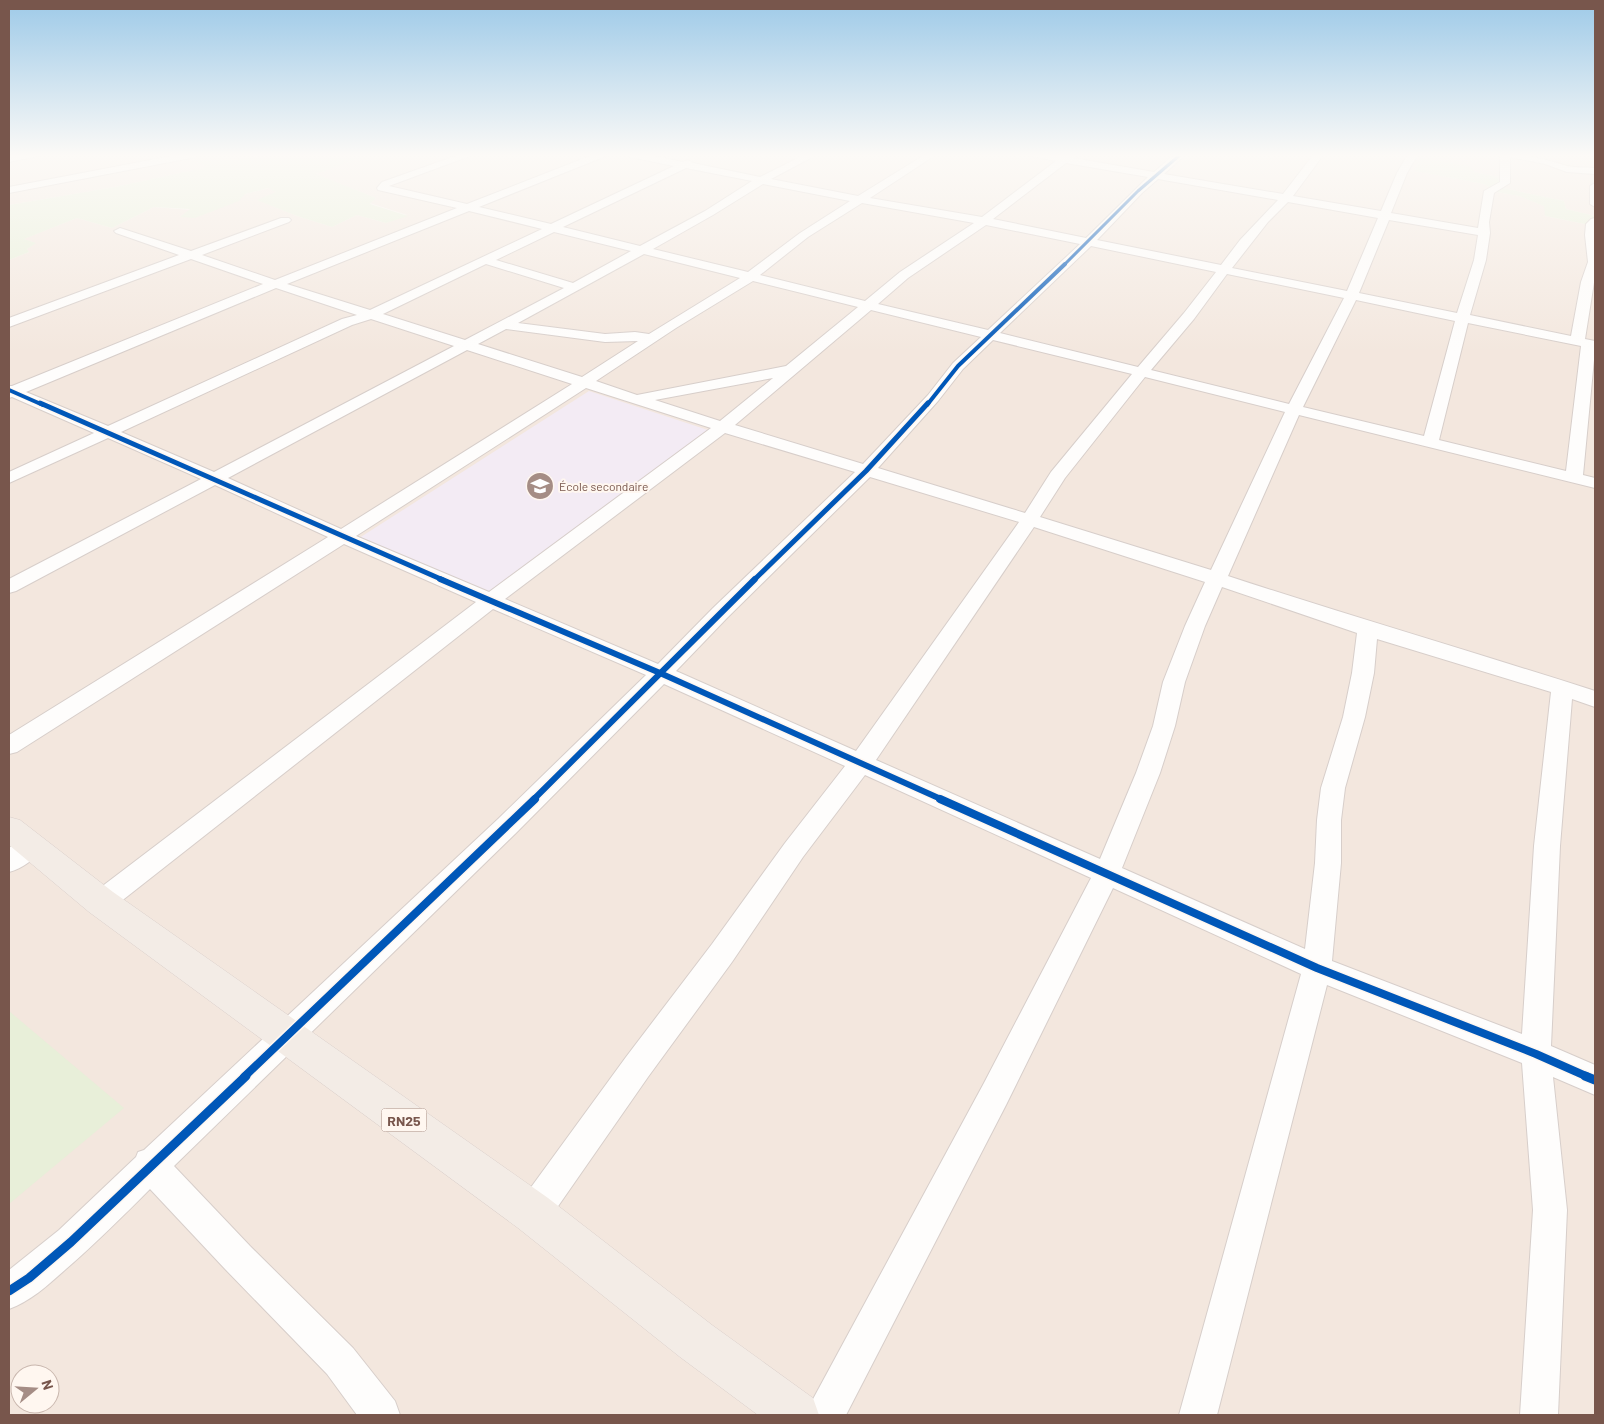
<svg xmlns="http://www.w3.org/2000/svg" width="1604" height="1424" font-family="Barlow,sans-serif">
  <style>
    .residential { fill: #f3e7de; fill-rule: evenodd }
    .education { fill: #f3ebf4 }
    .green { fill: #e8efd9 }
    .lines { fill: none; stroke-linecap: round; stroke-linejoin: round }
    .minor-casing { stroke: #d7ceca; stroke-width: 2 }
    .major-casing { stroke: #dacfcb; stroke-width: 1 }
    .minor { fill: #fefdfc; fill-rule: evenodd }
    .major { fill: #f3ece6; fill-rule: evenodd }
    .cycleway-far5-casing { stroke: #fff7f0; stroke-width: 4.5 }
    .cycleway-far4-casing { stroke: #fff7f0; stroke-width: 5.5 }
    .cycleway-far3-casing { stroke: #fff7f0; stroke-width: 8 }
    .cycleway-far2-casing { stroke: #fff7f0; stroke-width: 9 }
    .cycleway-far1-casing { stroke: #fff7f0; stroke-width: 11 }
    .cycleway-casing { stroke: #fff7f0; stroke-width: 12 }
    .cycleway-far5 { stroke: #0057b8; stroke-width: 3 }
    .cycleway-far4 { stroke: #0057b8; stroke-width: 4 }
    .cycleway-far3 { stroke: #0057b8; stroke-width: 5 }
    .cycleway-far2 { stroke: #0057b8; stroke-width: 6 }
    .cycleway-far1 { stroke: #0057b8; stroke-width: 8 }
    .cycleway { stroke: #0057b8; stroke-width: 9 }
    .labels { text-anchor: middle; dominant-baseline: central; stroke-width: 4; stroke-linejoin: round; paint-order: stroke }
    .far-poi-label { font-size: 12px; fill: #78564c; stroke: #fff7f0; text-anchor: start }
    .shield { fill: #fff7f0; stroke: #a0867d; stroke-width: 1 }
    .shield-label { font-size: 14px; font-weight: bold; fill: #78564c }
  </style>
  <rect width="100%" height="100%" fill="#f8f3ee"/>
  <g class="residential">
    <polygon points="9,154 258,154 242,159 197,161 209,167 115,187 9,205"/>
    <path d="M370 154H1595V216L1566 209 1564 201 1503 188 1498 177 1475 172 1415 171 1484 184 1497 192 1519 196 1545 206V216L1595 226V1415H9V260L29 252 27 249 35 243 23 239 77 218 112 228 154 207 191 210 180 217 245 194 269 188 277 192 258 200 297 216 332 227 357 215 386 223 407 215 370 203 376 198 315 174ZM20 1374H50V1404H20Z"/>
  </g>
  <polygon class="education" points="589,391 711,431 491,599 356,540"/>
  <g class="green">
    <polygon points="258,154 370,154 316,174 376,198 370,204 408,216 386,223 357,215 332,227 297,216 257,200 276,192 268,188 245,194 239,201 195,218 180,217 190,209 154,207 112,228 77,218 24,239 36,243 27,249 29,252 9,260 9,205 115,187 208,167 196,161 242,159"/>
    <polygon points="1421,158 1469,166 1475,172 1498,177 1503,188 1564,201 1566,209 1595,216 1595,226 1545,216 1544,206 1519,196 1497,192 1484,184 1415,171"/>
    <polygon points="9,1011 124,1108 9,1204"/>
  </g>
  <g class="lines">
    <g class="minor-casing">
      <g id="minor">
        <polygon points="21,154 40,154 38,156 9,162 9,156"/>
        <polygon points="182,154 201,154 196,157 9,193 9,187"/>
        <path d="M461 154H475L389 186 467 204 595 154H608L606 156 479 207 551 224 674 166 630 157 625 154H644L683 162 688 160 693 163 760 177 806 154H818L771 179 858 196 926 154H937L870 198 982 217 1056 161 1031 156 1029 154 1063 156 1066 154H1077L1073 158 1154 172 1175 154H1186L1164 174 1283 194 1314 154H1324L1293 196 1381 211 1397 173 1408 154H1418L1407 173 1391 213 1478 228 1484 191 1500 182V154C1526 154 1543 159 1567 166 1576 168 1586 167 1595 168V174L1567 172 1545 164 1510 157V183L1494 193 1489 222 1490 233 1486 260 1470 315 1571 336 1581 282 1588 262 1585 235 1586 224 1591 219 1595 218V276L1585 339 1595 341V349L1583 475 1595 478V488L1299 415 1228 576C1350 616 1473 652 1595 691V707L1572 699 1560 846 1551 1046 1595 1065V1095L1553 1077 1567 1210 1558 1415H1520L1533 1210 1522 1063 1327 985 1217 1415H1179L1301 974 1113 888 1006 1105 846 1415H807L812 1401 984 1083 1091 878 865 775 803 857 732 962 648 1077 545 1225 533 1230 521 1225 516 1213 521 1201 626 1057 712 944 785 843 845 766 664 684 516 833 174 1166 250 1246 353 1348 395 1401 400 1415H357L327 1374 226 1270 150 1189C123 1216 95 1244 66 1269 48 1285 31 1301 9 1309V1270L59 1230 136 1157 138 1152 144 1150 498 819 646 675 493 609 110 910 101 913 92 910 88 902 92 894 476 602 344 544 17 752 9 754V735L328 537 215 485 16 591 9 593V579L201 479 108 438 9 483V472L94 433 12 397 9 398V386H12L263 284 191 259 9 327V318L179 255 116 233 114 231 120 228 191 251 281 218H289L291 220 289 222 202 255 275 280 457 208 378 190 377 188 382 182ZM1066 163 1148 177 1086 238 993 219ZM686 168 752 181 705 211 640 246 563 227ZM1158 179 1278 200 1240 240 1221 265 1097 240 1142 193ZM763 184 850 201 800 233 748 272 653 249 713 215ZM1288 202 1378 218 1347 291 1232 268 1268 222ZM862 203 974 223 900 272 865 301 760 275 808 237ZM469 211 542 229 370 310 287 284ZM1389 220 1478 235 1474 260 1457 313 1359 293ZM986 225 1080 244 988 330 878 304 908 278ZM554 232 631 251 573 283 496 260ZM1091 246 1216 272 1184 313 1138 367 1000 333ZM644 254 740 278 649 334 635 332 605 334 518 323ZM486 264 564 288 465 340 383 314ZM1227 274 1344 298 1289 404 1151 370 1194 319ZM753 281 858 307 786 366 637 395 596 381 676 328ZM276 288 357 315 342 319 108 426 26 392ZM1356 300 1455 321 1424 436 1303 407ZM871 310 981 337 953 363 928 395 863 464 735 425ZM371 319 454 346 214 472 121 432 352 325ZM1468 323 1581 346 1566 471 1439 440ZM506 329 605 342 638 341 582 377 478 344ZM993 340 1132 374 1051 472 1025 513 878 468 938 401 963 369ZM467 350 572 384 341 529 228 478ZM1145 377 1285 412 1211 570 1040 517 1065 478ZM773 378 720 421 655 400ZM586 388 711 428 489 592 356 536ZM725 433 855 472 713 608 658 664 505 599ZM870 477 1019 522 856 751 676 671 727 618ZM1034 527 1205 582 1185 626 1163 682 1153 726 1136 773 1100 859 876 760ZM1222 587 1357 633 1352 673 1343 717 1321 788 1317 820 1315 863 1305 949 1122 868 1160 773 1175 726 1185 682 1205 626ZM1377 639 1551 692 1534 846 1522 1034 1332 961 1341 863V820L1345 788 1365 717 1374 673Z"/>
        <polygon points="1595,183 1595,207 1590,204 1590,186"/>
        <path d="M31 835 40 838 44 845C37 858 22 869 9 872V848L22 838Z"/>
      </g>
    </g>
    <g class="major-casing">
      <polygon id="major" points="9,817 20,820 113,892 548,1198 712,1325 813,1398 819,1415 758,1415 680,1357 518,1228 89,912 9,845"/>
    </g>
    <use href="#minor" class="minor"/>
    <use href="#major" class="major"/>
    <g class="cycleway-far5-casing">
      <polyline id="cycleway-far5" points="1064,265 1138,191 1181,154"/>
    </g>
    <g class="cycleway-far4-casing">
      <g id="cycleway-far4">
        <polyline points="9,390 43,405"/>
        <polyline points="927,405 958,366 1065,264"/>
      </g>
    </g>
    <g class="cycleway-far3-casing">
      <g id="cycleway-far3">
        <polyline points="40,403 443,580"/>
        <polyline points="754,580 866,471 928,403"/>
      </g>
    </g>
    <g class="cycleway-far2-casing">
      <g id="cycleway-far2">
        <polyline points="440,579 660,673 943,800"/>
        <polyline points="533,800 755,579"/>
      </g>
    </g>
    <g class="cycleway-far1-casing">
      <g id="cycleway-far1">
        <polyline points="940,799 1317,968 1536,1054 1588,1077"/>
        <polyline points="244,1077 535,799"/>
      </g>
    </g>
    <g class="cycleway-casing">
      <g id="cycleway">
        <polyline points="1585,1076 1595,1080"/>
        <polyline points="9,1291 29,1278 71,1242 246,1076"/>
      </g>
    </g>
    <use href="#cycleway-far5" class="cycleway-far5"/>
    <use href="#cycleway-far4" class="cycleway-far4"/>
    <use href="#cycleway-far3" class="cycleway-far3"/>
    <use href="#cycleway-far2" class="cycleway-far2"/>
    <use href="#cycleway-far1" class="cycleway-far1"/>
    <use href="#cycleway" class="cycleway"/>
  </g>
  <linearGradient id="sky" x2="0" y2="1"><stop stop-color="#9ecae8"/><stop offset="0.44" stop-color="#fcfaf7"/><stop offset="1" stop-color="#fcfaf7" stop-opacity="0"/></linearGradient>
  <rect width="1604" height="353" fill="url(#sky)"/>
  <defs>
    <g id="school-disc" transform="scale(1.4375)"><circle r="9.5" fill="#a58d85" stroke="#fff7f0"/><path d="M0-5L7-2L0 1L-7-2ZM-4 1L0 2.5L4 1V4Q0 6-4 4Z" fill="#fff"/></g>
  </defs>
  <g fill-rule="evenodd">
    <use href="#school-disc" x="540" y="486"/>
  </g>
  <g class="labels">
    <g class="far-poi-label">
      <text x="559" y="486">École secondaire</text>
    </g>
    <rect class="shield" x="381.5" y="1108.5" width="45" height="23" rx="4"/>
    <g class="shield-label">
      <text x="404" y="1120">RN25</text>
    </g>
  </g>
  <rect width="1604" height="1424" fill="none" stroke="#78564c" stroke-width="20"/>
  <g transform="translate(35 1389) rotate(72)"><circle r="24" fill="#fff7f0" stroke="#c9b7ae"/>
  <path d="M0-4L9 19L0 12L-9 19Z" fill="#a58d85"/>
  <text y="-8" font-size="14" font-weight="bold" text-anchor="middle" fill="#78564c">N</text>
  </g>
</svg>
